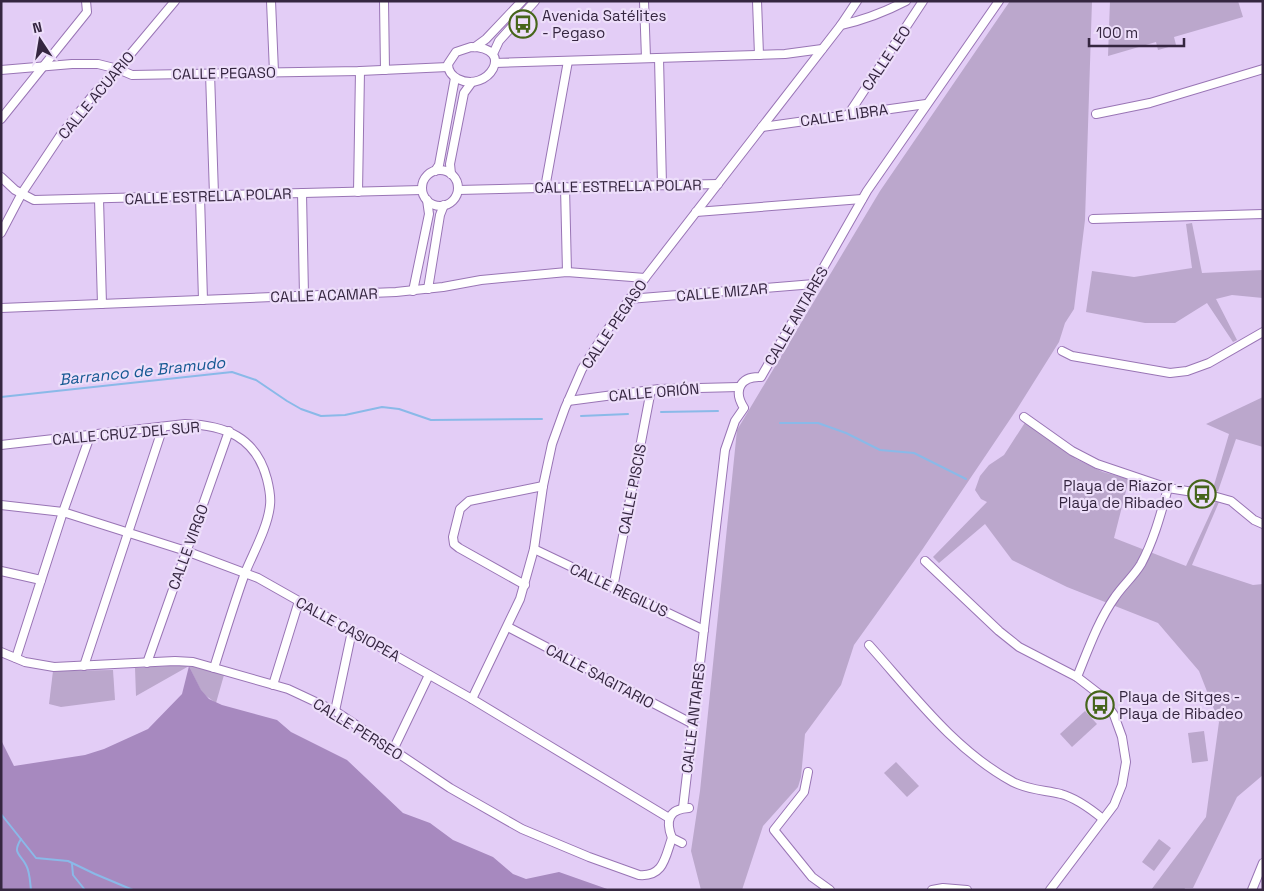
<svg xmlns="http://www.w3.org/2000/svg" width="1264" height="891" font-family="'Space Grotesk',sans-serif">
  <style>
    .green { fill: #bba7cc }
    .forest { fill: #a789bf }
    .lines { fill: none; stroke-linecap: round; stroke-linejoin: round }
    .stream { stroke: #8ab9e8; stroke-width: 2 }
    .minor-casing { stroke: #9975b5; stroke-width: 10 }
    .minor { stroke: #fff; stroke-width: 8 }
    .labels { text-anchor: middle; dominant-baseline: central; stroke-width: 4.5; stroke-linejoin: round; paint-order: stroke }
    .poi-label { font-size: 15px; fill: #352640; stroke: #eddefa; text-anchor: start }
    .street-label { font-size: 15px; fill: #352640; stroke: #eddefa }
    .water-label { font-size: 16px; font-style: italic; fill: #145892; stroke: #eddefa }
  </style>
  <rect width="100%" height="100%" fill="#e3cdf6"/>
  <g class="green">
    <polygon points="1010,1 1092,1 1085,220 1074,309 1065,323 1059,342 1017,409 922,550 854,645 841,685 805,734 801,777 798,787 763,826 742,890 701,890 691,851 700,791 737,430 880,191"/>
    <polygon points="1110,1 1238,1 1243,17 1174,37 1176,45 1158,50 1156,42 1108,56"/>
    <polygon points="1192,223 1202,273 1263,270 1263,298 1232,295 1216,299 1237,340 1233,342 1207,303 1175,323 1145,323 1086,312 1092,271 1134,277 1192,268 1186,224"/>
    <polygon points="1263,397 1263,447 1236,439 1218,491 1212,492 1229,434 1206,424"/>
    <polygon points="1026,421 1076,459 1103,472 1129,479 1114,538 1186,566 1216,501 1219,502 1192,565 1253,585 1263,584 1263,775 1237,797 1193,888 1185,888 1184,890 1151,890 1206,817 1219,722 1199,671 1158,623 1067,587 1012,560 985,524 939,563 933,557 987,502 981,499 975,490 980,476 989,465 1004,455"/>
    <path d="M185 665C198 666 211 671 224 675L216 703 202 693 189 666 136 696 135 668Z"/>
    <polygon points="113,670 115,700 61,707 49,704 53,671"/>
    <polygon points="1085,711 1097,724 1072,747 1060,734"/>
    <polygon points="1204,731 1208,761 1192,763 1188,733"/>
    <polygon points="896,762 919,786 907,797 884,773"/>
    <polygon points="1159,839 1171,848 1154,871 1142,862"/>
  </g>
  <polygon class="forest" points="189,666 201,690 209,699 222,705 277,720 291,732 347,760 403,813 430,823 453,840 493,857 513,874 526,879 559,872 610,890 1,890 1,740 14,766 85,755 104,749 148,729 182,694"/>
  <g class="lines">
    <g class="stream">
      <polyline points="1,397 232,372 256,380 287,401 301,409 321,416 345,415 382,407 399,409 431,420 542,419"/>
      <polyline points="661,412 718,411"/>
      <polyline points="581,416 628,414"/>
      <polyline points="780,423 818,423 846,433 880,450 914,453 966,479"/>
      <polyline points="1,814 36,858 68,861 95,874 133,890"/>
      <path d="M21 839C12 854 20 853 26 865 30 872 30 882 31 890"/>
      <polyline points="72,864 73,875 85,890"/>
    </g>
    <g class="minor-casing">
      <g id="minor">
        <polyline points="271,1 274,72"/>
        <polyline points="384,1 385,70"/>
        <polyline points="644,1 646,58"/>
        <polyline points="757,1 759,55"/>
        <polyline points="841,25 857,1"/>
        <path d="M471 47C517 47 488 94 458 79 452 76 448 71 448 64L456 52Z"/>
        <polyline points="475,47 486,39 522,1"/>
        <polyline points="493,54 499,41 535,1"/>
        <polyline points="659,58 662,185"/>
        <polyline points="495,63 785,54 822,49"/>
        <polyline points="1,70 72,64 98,64 118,69 132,75 360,71 448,67"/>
        <polyline points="210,73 214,195"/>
        <polyline points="1096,114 1150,103 1263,69"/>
        <polyline points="848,115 923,1"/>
        <polyline points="1,119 87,12 86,1"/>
        <polyline points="762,127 926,104"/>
        <circle cx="440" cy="188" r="18"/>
        <polyline points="435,171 439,165 455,78"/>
        <polyline points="451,174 450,164 464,93 472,82"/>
        <polyline points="1,177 15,190 34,200 422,190"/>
        <polyline points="565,187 567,272"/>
        <polyline points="545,188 568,61"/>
        <polyline points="458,190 718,184"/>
        <polyline points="358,192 360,71"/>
        <polyline points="302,193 304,296"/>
        <polyline points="200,196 203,300"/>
        <polyline points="99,199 102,304"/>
        <polyline points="696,212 862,199"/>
        <polyline points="1093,219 1263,214"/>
        <polyline points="1,233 22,193 60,136 94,94 118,69 175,1"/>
        <polyline points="428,289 440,215 444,205"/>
        <polyline points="413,291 429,214 427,200"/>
        <polyline points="629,299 814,284"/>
        <polyline points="1,308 396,292 443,287 481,280 556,273 567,272 645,278"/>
        <polyline points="1062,351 1072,356 1170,373 1187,371 1209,363 1263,332"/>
        <polyline points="568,401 659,389 739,387"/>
        <polyline points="1024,417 1072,451 1097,464 1168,488 1206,494 1231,501 1254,520 1263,524"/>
        <path d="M1 445 185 424C225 425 256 437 267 479 269 487 271 497 270 505 268 527 253 553 245 573 234 604 224 636 214 668"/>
        <polyline points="1,505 63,512 186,551 258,578 472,699 669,818"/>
        <polyline points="534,549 704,630"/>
        <polyline points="925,561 999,631 1019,647 1077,677 1099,694 1114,715 1122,737 1126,762 1122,785 1114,805 1050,890"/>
        <polyline points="1,571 41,580"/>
        <polyline points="525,585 459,548 454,544 453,537 460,509 469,501 543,486"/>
        <polyline points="613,588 651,390"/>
        <polyline points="508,627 693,724"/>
        <path d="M869 645C913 694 954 750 1013 782 1029 790 1044 790 1061 794 1076 798 1092 810 1103 819"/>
        <path d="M1 652 25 662 54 667 175 661 193 662 288 689 303 696 335 711 450 788 522 829 589 857 639 875C664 877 665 857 672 838"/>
        <polyline points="16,658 63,512 90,436"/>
        <polyline points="147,663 229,431"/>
        <polyline points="84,666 163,427"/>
        <path d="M1077 677C1088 650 1098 621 1115 597 1123 585 1134 576 1141 564 1154 540 1161 513 1168 488"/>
        <polyline points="273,685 299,601"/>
        <path d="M472 699 520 599 534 549 543 486 552 444 565 408 582 369 603 336 645 278 841 25C864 20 885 12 906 1"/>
        <polyline points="335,711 352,631"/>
        <polyline points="393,750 429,675"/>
        <polyline points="808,772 804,792 774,830 812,877 830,890"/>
        <path d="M683 808 725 450 735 421 744 408C733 391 740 376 761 377L867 191 999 1"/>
        <path d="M682 843 672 838C665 820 669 809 689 808"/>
        <polyline points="932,890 943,888 967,890"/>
        <polyline points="1252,890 1263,863"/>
      </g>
    </g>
    <use href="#minor" class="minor"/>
  </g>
  <defs>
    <g id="bus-ring" transform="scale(1.4375)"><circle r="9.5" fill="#eddefa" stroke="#46651a" stroke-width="1.5"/><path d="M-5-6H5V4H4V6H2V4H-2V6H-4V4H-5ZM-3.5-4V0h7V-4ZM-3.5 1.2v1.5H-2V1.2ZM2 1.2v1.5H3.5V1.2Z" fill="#46651a"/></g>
  </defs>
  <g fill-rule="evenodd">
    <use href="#bus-ring" x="523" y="24"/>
    <use href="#bus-ring" x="1202" y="494"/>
    <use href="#bus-ring" x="1100" y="705"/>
  </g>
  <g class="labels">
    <g class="poi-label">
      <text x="542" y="15">Avenida Satélites<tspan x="542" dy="17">- Pegaso</tspan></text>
      <text x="1183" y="485" text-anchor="end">Playa de Riazor -<tspan x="1183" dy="17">Playa de Ribadeo</tspan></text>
      <text x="1119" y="696">Playa de Sitges -<tspan x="1119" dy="17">Playa de Ribadeo</tspan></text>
    </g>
    <g class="street-label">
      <text transform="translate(886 58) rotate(-56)">CALLE LEO</text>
      <text transform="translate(224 73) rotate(-1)">CALLE PEGASO</text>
      <text transform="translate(96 95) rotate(-50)">CALLE ACUARIO</text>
      <text transform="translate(844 115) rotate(-8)">CALLE LIBRA</text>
      <text transform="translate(618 186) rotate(-1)">CALLE ESTRELLA POLAR</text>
      <text transform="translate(208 196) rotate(-2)">CALLE ESTRELLA POLAR</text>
      <text transform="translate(722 292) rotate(-5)">CALLE MIZAR</text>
      <text transform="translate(324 295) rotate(-2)">CALLE ACAMAR</text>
      <text transform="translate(796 316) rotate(-60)">CALLE ANTARES</text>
      <text transform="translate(614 324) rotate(-56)">CALLE PEGASO</text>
      <text transform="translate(654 392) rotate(-5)">CALLE ORIÓN</text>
      <text transform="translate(126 433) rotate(-5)">CALLE CRUZ DEL SUR</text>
      <text transform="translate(632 489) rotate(-79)">CALLE PISCIS</text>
      <text transform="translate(188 547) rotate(-70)">CALLE VIRGO</text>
      <text transform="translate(619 590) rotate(25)">CALLE REGILUS</text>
      <text transform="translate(348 629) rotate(29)">CALLE CASIOPEA</text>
      <text transform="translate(600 676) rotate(28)">CALLE SAGITARIO</text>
      <text transform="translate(693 718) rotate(-83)">CALLE ANTARES</text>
      <text transform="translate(358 729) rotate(32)">CALLE PERSEO</text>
    </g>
    <g class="water-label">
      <text transform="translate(142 371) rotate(-6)">Barranco de Bramudo</text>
    </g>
  </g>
  <rect width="1264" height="891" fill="none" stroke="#352640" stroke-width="5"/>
  <g transform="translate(40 40) rotate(348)" stroke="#eddefa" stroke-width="4" paint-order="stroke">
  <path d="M0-4L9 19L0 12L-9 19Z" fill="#352640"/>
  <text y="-8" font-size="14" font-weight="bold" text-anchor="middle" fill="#352640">N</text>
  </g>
  <path d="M1089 38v8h95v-8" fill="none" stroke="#352640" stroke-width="2.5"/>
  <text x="1096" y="38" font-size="15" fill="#352640" stroke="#eddefa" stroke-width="4" paint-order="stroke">100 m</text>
</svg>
